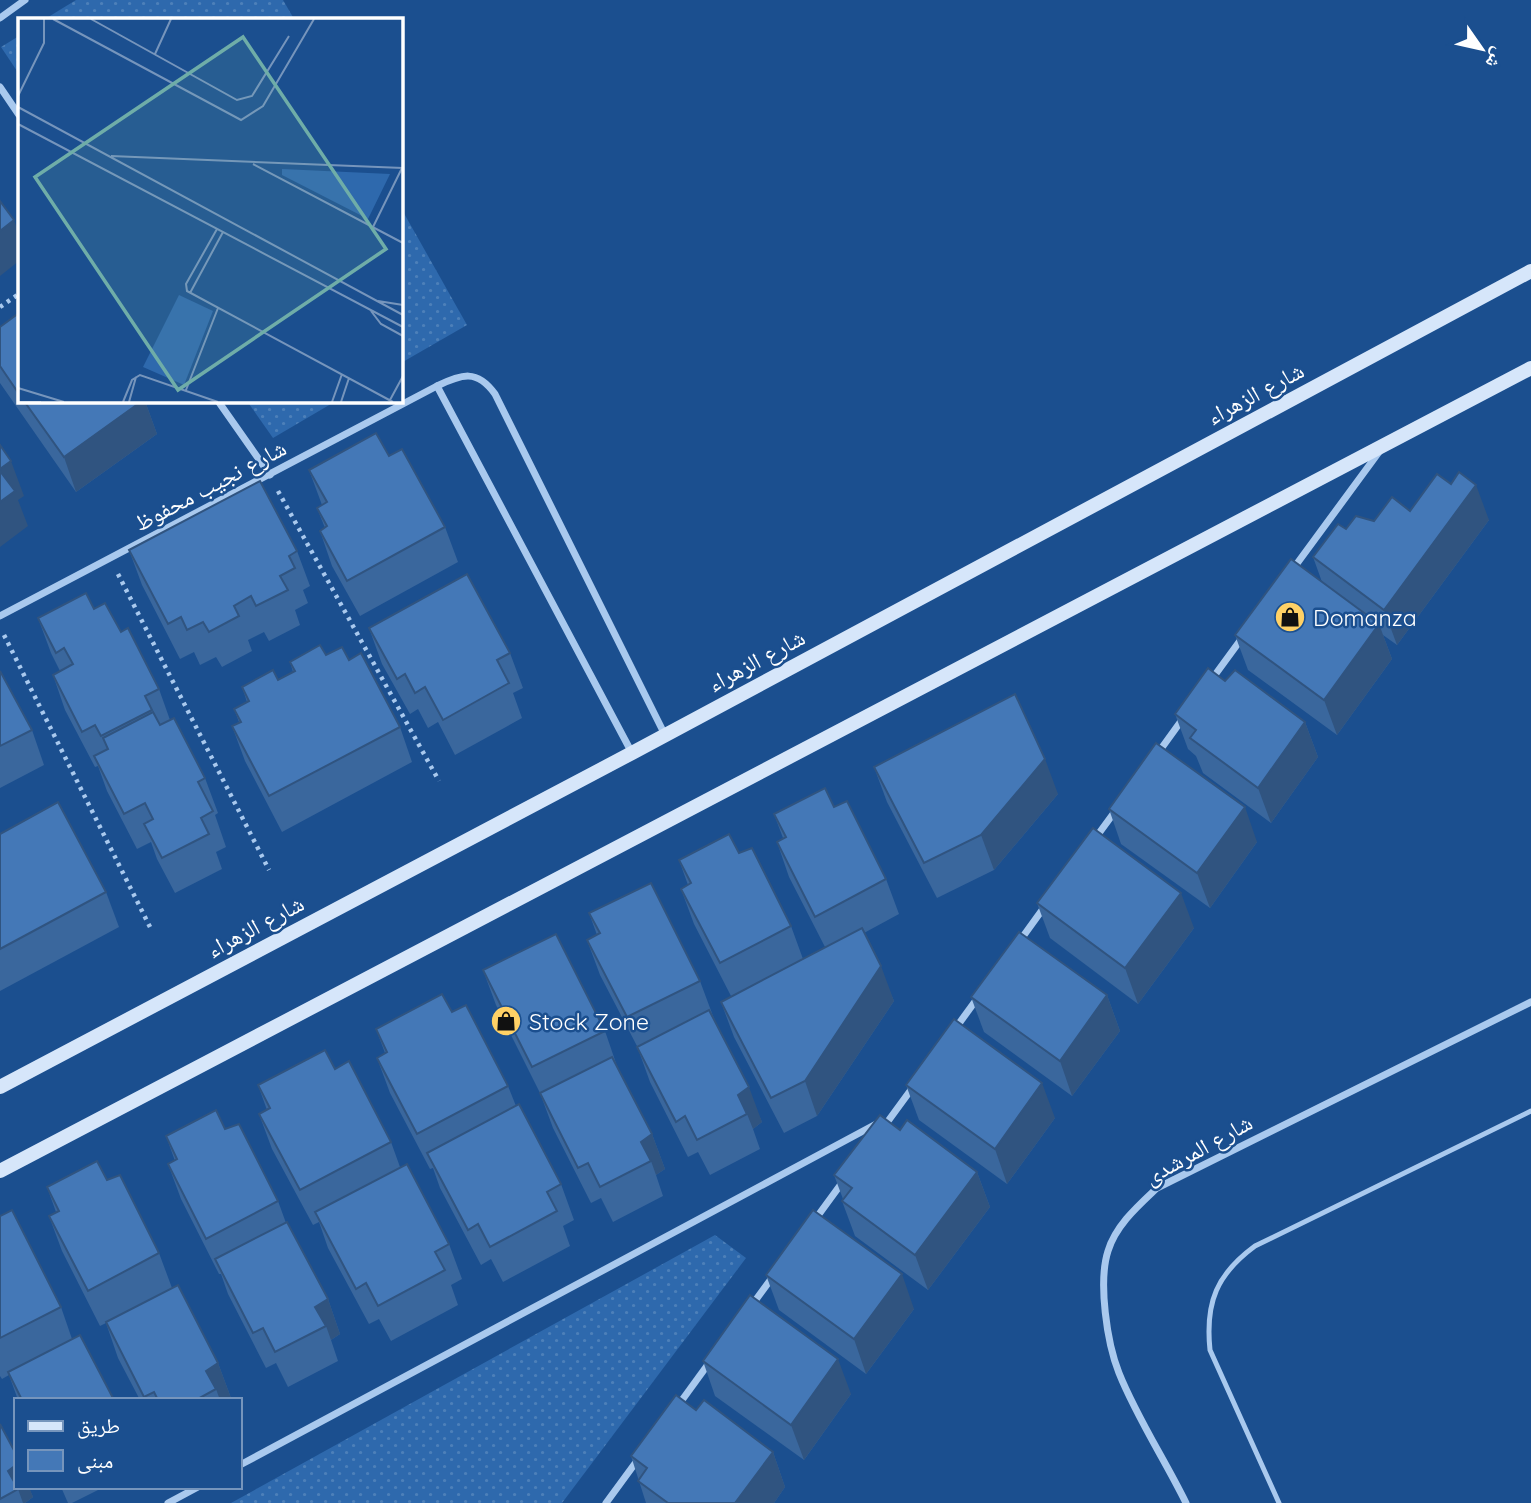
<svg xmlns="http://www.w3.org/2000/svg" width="1531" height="1503" font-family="Quicksand,'Noto Naskh Arabic',sans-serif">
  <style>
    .grass { fill: url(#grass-dots) }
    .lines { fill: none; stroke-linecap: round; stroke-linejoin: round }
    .path { stroke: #a9c9ee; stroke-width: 4.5; stroke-dasharray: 3.5 5; stroke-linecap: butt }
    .lane { stroke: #a9c9ee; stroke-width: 5 }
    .street { stroke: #a9c9ee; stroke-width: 7 }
    .secondary { stroke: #d6e6fa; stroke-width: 14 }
    .wall { fill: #3a679d }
    .shaded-wall { fill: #305480 }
    .building { fill: #4478b7; stroke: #305480; stroke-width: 2 }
    .labels { text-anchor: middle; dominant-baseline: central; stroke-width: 5; stroke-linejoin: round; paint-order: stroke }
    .street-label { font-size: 23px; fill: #fff; stroke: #1b4f8f }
    .poi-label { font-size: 23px; fill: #fff; stroke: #1b4f8f; text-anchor: start }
    .inset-road { fill: none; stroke: #7695bc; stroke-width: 2 }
    .view { fill: #6fada8; fill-opacity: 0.15; stroke: #6fada8; stroke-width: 3.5 }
    .inset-edge { fill: none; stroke: #fff; stroke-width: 3.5 }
  </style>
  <defs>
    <pattern id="grass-dots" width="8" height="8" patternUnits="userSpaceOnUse" patternTransform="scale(1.75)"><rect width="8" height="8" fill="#2e69ad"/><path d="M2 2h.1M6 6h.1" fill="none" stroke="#4d80b9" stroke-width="1.8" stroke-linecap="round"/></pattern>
  </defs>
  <rect width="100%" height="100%" fill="#1b4f8f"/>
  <g class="grass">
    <polygon points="76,0 283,0 294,19 45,19"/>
    <polygon points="19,36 19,74 1,47"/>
    <polygon points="401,208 467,325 401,363"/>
    <polygon points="247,401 336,401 273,438"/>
    <polygon points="715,1235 746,1258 562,1503 231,1503"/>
  </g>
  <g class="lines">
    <g class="path">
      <polyline points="0,307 19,294"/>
      <polyline points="278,491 439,781"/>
      <polyline points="118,574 269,870"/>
      <polyline points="4,635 152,931"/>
    </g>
    <path class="lane" d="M1279 1503 1210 1350C1205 1302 1217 1274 1255 1246L1531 1111"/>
    <g class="street">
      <polyline points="0,18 25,0"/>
      <polyline points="0,87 19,115"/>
      <polyline points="437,386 632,753"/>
      <polyline points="218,401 270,475"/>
      <polyline points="1293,569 1379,452"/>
      <path d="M0 616 437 386C462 374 477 369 495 394L665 735"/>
      <polyline points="1212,679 1242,638"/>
      <polyline points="1158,753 1184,717"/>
      <polyline points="1094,840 1116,810"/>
      <polyline points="1019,942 1045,906"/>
      <polyline points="955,1029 979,996"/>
      <polyline points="883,1128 913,1087"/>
      <polyline points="814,1221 844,1180"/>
      <polyline points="752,1305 774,1275"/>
      <polyline points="677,1407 709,1363"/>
      <polyline points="240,1465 878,1123"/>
      <polyline points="168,1503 198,1487"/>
      <polyline points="606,1503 639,1458"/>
      <path d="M1186 1503C1165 1460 1137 1418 1119 1373 1107 1343 1098 1282 1108 1251 1116 1225 1138 1206 1157 1188L1531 1002"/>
    </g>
    <g class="secondary">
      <polyline points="0,1087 632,753 1531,271"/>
      <polyline points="0,1171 1531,368"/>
    </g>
  </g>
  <g class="wall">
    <polygon points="19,313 19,401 145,401 157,434 76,492 0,383 0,327"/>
    <polygon points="389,456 445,527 458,562 360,616 332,566 320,531 325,528 317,508 322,505 309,470"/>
    <polygon points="1410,511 1489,520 1397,645 1383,635 1392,659 1337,735 1248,670 1235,635 1322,582 1313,557 1346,529"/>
    <polygon points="129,550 297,551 310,586 303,590 308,603 295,610 300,625 269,641 264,632 248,640 252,651 222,667 216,657 200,665 194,652 180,659 142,585"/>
    <polygon points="94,609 159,689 170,720 205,778 218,813 215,815 226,847 216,852 222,869 175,893 157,859 151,842 137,849 107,791 98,766 95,767 65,710 53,675 60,671 51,653 38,618"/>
    <polygon points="369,628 510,653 523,688 513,693 522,718 455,755 438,722 428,728 418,709 410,714 382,664"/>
    <polygon points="326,655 349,660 400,727 412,762 282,832 245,761 232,726 239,722 234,709 247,702 242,687 278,680 293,672 290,662"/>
    <polygon points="0,671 32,730 44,765 0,788"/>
    <polygon points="1225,681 1305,722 1318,757 1271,823 1203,773 1196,756 1188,749 1175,714"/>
    <polygon points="874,767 1058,794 994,870 937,898 887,802"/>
    <polygon points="834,807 886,879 899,914 864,933 894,1001 817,1116 784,1133 734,1037 721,1002 731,996 694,924 681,889 688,885 679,860 739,853 791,926 803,959 825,947 789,877 777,842 783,838 774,814"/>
    <polygon points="1109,809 1257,842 1210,908 1121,844"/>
    <polygon points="0,834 106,892 119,927 0,991"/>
    <polygon points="1037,903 1194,928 1138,1004 1050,938"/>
    <polygon points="589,913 700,981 713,1016 762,1122 753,1129 760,1149 710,1175 698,1152 688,1157 650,1082 637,1046 600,975 587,940 597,935"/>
    <polygon points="483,970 605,1031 617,1066 652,1134 665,1169 656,1175 663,1196 613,1222 601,1198 591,1203 553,1128 540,1093 496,1005"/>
    <polygon points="1107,995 1120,1031 1072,1096 984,1032 971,997"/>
    <polygon points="452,1012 508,1086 516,1106 561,1184 574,1220 563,1226 570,1246 503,1282 491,1259 481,1265 440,1188 433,1168 430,1169 390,1093 377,1058 385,1053 376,1029"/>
    <polygon points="335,1069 391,1142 400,1167 449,1244 462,1279 451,1285 458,1305 391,1341 379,1319 369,1324 328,1248 319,1222 313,1225 272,1149 259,1114 267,1110 258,1085"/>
    <polygon points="906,1085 1055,1118 1007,1184 919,1120"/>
    <polygon points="225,1129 278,1201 286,1223 328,1299 340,1334 331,1340 338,1361 288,1387 276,1363 266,1368 228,1294 221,1274 219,1274 181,1199 168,1164 175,1161 166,1136"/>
    <polygon points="900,1130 977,1172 990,1207 928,1290 855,1236 842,1201 843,1199 834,1175"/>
    <polygon points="107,1180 159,1253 172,1288 218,1363 231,1398 228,1400 140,1400 118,1358 106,1323 100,1326 62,1251 49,1216 56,1212 47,1187"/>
    <polygon points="0,1216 61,1307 72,1339 114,1400 18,1400 9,1375 2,1379 0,1376"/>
    <polygon points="766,1275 914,1309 866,1374 779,1310"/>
    <polygon points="703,1361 851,1394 804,1460 715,1396"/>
    <polygon points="696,1410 773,1452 785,1487 774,1503 646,1503 631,1456"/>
    <polygon points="0,1424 33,1497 25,1503 0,1503"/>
    <polygon points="61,1487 104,1487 72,1503 68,1503"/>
  </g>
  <g class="shaded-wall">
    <polygon points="14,220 19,234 19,261 0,276 0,231"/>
    <polygon points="142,401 145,401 157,434 76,492 64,457"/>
    <polygon points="11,461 24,496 18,500 28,526 0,547 0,469"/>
    <polygon points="1476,485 1489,520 1397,645 1384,610"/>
    <polygon points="1379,624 1392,659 1337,735 1324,700"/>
    <polygon points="1305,722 1318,757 1271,823 1258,788"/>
    <polygon points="1045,759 1058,794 994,870 981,835"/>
    <polygon points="1245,807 1257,842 1210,908 1197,873"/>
    <polygon points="1181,893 1194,928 1138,1004 1125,968"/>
    <polygon points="881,966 894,1001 817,1116 805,1081"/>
    <polygon points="1107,995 1120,1031 1072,1096 1060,1061"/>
    <polygon points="1042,1083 1055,1118 1007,1184 995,1149"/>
    <polygon points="749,1087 762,1122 753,1129 747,1114 738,1095"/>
    <polygon points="652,1134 665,1169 656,1175 651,1161 641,1142"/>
    <polygon points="977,1172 990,1207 928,1290 915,1255"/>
    <polygon points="902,1274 914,1309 866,1374 854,1339"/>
    <polygon points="328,1299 340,1334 331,1340 326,1326 315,1307"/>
    <polygon points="838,1359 851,1394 804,1460 791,1425"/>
    <polygon points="218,1363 231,1398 228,1400 220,1400 216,1389 206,1371"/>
    <polygon points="773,1452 785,1487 774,1503 735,1503"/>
    <polygon points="16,1465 16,1487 29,1487 33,1497 25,1503 23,1503 18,1489 15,1491 8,1471"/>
  </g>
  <g class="building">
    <polygon points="0,201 14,220 0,231"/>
    <polygon points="19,313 19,394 0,366 0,327"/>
    <polygon points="24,401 142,401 64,457"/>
    <polygon points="376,433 389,456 402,449 445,527 347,581 320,531 327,526 317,508 327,502 309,470"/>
    <polygon points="0,445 11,461 0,469"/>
    <polygon points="0,471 15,491 0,502"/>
    <polygon points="1459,472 1476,485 1384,610 1313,557 1338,524 1346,529 1356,516 1374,521 1392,497 1410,511 1437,474 1451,484"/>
    <polygon points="260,481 297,551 289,556 295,568 280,576 288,590 256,606 251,596 234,606 239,616 209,632 203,622 187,630 181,617 168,624 129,550"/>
    <polygon points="1291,559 1379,624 1324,700 1235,635"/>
    <polygon points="467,574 510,653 497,660 509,683 443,720 425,687 415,693 405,674 397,679 369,628"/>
    <polygon points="86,593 94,609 105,603 121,632 128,628 159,689 145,696 152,710 101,736 95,725 82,732 53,675 73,664 64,648 56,653 38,618"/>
    <polygon points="320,645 326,655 342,647 349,660 361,653 400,727 269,796 232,726 241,722 234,709 249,701 242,687 273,670 278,680 295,671 290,662"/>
    <polygon points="1208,668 1225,681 1235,670 1305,722 1258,788 1190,738 1196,730 1175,714"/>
    <polygon points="0,671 32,730 0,746"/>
    <polygon points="1015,694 1045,759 981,835 924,863 874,767"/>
    <polygon points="153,712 160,725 174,718 205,778 198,782 213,811 201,818 209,834 162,858 144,824 153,819 145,803 124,814 94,756 108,749 103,738"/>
    <polygon points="1156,743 1245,807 1197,873 1109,809"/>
    <polygon points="825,788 834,807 847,801 886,879 815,917 777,842 786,837 774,814"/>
    <polygon points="58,802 106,892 0,949 0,834"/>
    <polygon points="1093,828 1181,893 1125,968 1037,903"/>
    <polygon points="729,834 739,853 752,848 791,926 720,963 681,889 691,883 679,860"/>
    <polygon points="651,883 700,981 627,1017 587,940 600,933 589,913"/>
    <polygon points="862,928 881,966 805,1081 771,1098 721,1002"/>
    <polygon points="1019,932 1107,995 1060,1061 971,997"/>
    <polygon points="556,934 605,1031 532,1067 483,970"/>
    <polygon points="442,994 452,1012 466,1005 508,1086 417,1134 377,1058 387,1052 376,1029"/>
    <polygon points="709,1010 749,1087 738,1095 747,1114 697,1140 685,1116 676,1122 637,1047"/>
    <polygon points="954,1019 1042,1083 995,1149 906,1085"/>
    <polygon points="325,1050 335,1069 349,1061 391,1142 300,1190 259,1114 270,1108 258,1085"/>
    <polygon points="612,1057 652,1134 641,1142 651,1161 600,1187 588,1163 578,1168 540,1093"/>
    <polygon points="519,1104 561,1184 547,1192 557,1211 490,1247 478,1224 468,1230 427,1153"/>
    <polygon points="216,1110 225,1129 239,1124 278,1201 206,1239 168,1164 177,1159 166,1136"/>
    <polygon points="880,1115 900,1130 907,1120 977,1172 915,1255 842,1201 852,1188 834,1175"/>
    <polygon points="97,1161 107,1180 120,1175 159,1253 88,1291 49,1216 59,1211 47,1187"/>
    <polygon points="407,1164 449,1244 435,1252 445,1270 378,1306 366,1283 356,1289 315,1212"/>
    <polygon points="12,1210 61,1307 0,1338 0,1216"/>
    <polygon points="813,1210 902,1274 854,1339 766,1275"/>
    <polygon points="287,1222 328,1299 315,1307 326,1326 275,1352 263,1328 253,1333 215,1259"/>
    <polygon points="178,1285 218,1363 206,1371 216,1389 196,1400 158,1400 154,1392 144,1397 106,1322"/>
    <polygon points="750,1295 838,1359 791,1425 703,1361"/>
    <polygon points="80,1335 114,1400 22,1400 8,1372"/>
    <polygon points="676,1395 696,1410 704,1400 773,1452 735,1503 668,1503 638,1481 647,1468 631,1456"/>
    <polygon points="0,1424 16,1454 16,1465 8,1471 16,1485 16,1487 17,1487 18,1489 0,1499"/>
  </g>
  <defs>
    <g id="shop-disc" transform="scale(1.575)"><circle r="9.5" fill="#ffd166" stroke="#1b4f8f"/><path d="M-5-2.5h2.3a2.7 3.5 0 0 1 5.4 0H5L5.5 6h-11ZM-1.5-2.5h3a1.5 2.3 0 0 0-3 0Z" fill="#111"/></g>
  </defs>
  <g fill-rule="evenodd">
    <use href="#shop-disc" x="1290" y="617"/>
    <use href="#shop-disc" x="506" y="1021"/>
  </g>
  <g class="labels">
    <g class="street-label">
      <text transform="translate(1255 393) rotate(-28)">شارع الزهراء</text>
      <text transform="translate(210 485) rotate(-28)">شارع نجيب محفوظ</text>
      <text transform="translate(756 660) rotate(-28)">شارع الزهراء</text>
      <text transform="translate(255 926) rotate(-28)">شارع الزهراء</text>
      <text transform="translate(1198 1149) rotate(-29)">شارع المرشدى</text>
    </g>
    <g class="poi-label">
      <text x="1313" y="617">Domanza</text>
      <text x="529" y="1021">Stock Zone</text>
    </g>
  </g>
  <g transform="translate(18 18)">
    <rect width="385" height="385" fill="#1b4f8f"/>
    <path d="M264 151 372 156 350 201 264 157ZM161 277 195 293 166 367 125 349Z" fill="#2e69ad"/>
    <path class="inset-road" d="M35 1 223 102 245 88 296 1M73 1 219 82 234 78 271 18M137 36 153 1M0 78 26 25V1M0 89 385 297M0 106 385 309M93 138 385 150M235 146 385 225M355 209 384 150M199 211 168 266 169 273 375 384M172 275 205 214M360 283 385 287M353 293 363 306 385 318M0 370 46 384M168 372 200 290M372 382 385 358M0 384H23M105 384 114 362 122 357 200 384M111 384 118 359M314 384 324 356M323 384 331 360"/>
    <path class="view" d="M225 19 368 231 160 372 17 159Z"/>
    <rect width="385" height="385" class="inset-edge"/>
  </g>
  <rect x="14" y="1398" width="228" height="91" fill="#1b4f8f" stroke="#7695bc" stroke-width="2"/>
  <rect x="28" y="1421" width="35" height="10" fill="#d6e6fa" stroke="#7695bc" stroke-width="2"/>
  <text x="77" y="1433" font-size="21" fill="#ffffff">طريق</text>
  <rect x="28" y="1450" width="35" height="21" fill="#4478b7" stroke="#7695bc" stroke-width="2"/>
  <text x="77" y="1468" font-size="21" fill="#ffffff">مبنى</text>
  <g transform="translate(1482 49) rotate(124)" stroke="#1b4f8f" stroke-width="5" paint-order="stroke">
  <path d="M0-5L12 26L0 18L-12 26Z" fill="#ffffff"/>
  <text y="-10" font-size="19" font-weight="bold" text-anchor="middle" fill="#ffffff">ش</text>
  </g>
</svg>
